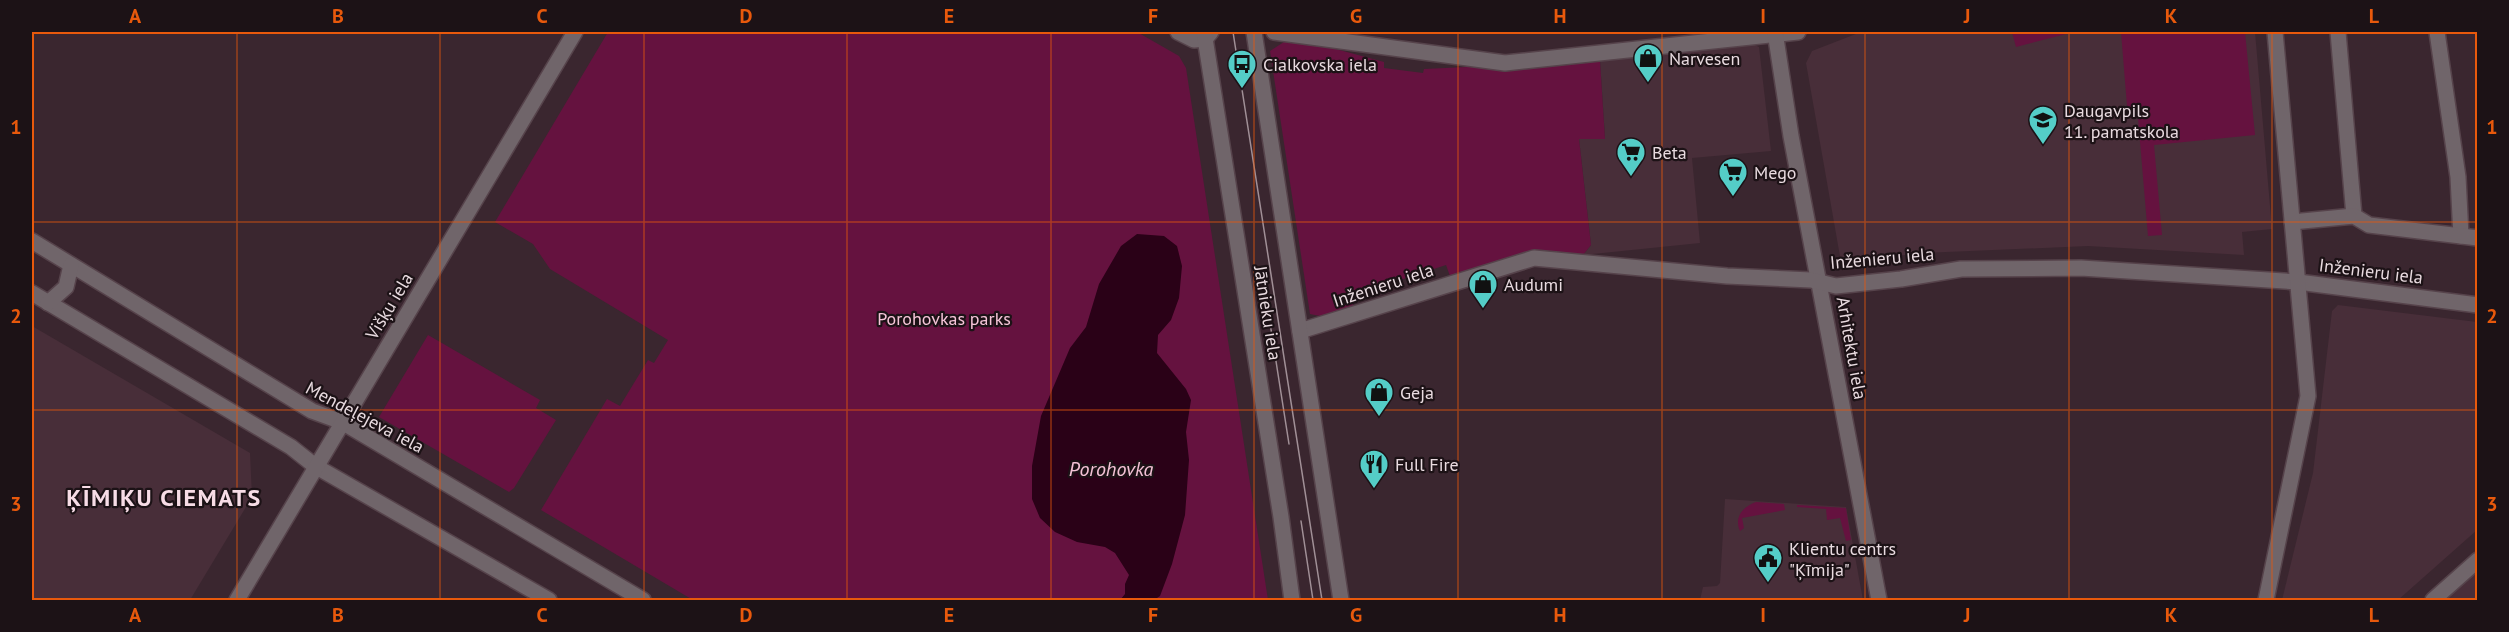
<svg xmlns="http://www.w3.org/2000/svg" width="2509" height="632" font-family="'PT Sans',sans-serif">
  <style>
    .built { fill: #482e39 }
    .green { fill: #65123f }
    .water { fill: #2a0117 }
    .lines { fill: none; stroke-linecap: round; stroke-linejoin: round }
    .minor-casing { stroke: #56434b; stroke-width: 18 }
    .tertiary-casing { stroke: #56434b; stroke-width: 18 }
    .minor { stroke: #70656a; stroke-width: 15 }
    .tertiary { stroke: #70656a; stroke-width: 15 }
    .tram { stroke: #a19097; stroke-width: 1.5 }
    .grid { fill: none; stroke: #e8590c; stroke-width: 1.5; stroke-opacity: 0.55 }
    .labels { text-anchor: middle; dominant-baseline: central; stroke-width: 4.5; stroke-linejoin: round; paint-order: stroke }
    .poi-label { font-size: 18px; fill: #e9dbe0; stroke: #1c1216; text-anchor: start }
    .street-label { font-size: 18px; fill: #e9dbe0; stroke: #1c1216 }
    .park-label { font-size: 18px; fill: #f7c5d9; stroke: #1c1216 }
    .water-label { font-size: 20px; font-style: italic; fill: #f4c2d6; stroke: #1c1216 }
    .district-label { font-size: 24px; font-weight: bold; letter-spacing: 1.5px; fill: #f7dce6; stroke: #1c1216 }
    .neatline { fill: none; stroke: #e8590c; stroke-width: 2 }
    .grid-label { font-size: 20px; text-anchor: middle; font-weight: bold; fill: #e8590c }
  </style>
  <rect width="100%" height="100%" fill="#3a262f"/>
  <g class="built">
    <polygon points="1861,32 2255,32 2272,229 2242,232 2244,255 2088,246 1923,253 1841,262 1806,63 1812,51"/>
    <polygon points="1753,44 1759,47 1771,151 1692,158 1700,243 1583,255 1591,245 1579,139 1605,138 1600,61"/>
    <polygon points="2338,305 2477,322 2477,530 2398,600 2282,600 2313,473 2332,311"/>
    <polygon points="32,326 250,453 252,497 190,600 32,600"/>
    <polygon points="1725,499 1846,507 1863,600 1700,600 1703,587 1717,586 1720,583"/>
    <polygon points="2477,570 2477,600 2443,600"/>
  </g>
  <g class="green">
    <polygon points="608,32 1137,32 1179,56 1186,68 1268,600 693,600 541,510 607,399 620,406 648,360 654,363 668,340 550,269 533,244 495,222"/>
    <polygon points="2012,32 2066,32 2066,34 2016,47"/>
    <polygon points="2121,32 2245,32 2255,135 2154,145 2162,235 2148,236 2138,118 2128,118"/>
    <polygon points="1287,40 1317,44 1384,62 1384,68 1423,73 1424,69 1600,61 1605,139 1579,139 1591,245 1583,255 1529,251 1450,276 1446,265 1351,296 1354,308 1325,317 1310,314 1270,51"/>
    <polygon points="428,335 540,400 536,408 556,420 514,488 509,492 379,417"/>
    <path d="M1756 502 1784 504 1785 510 1742 518 1744 528 1740 531C1734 518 1742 507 1756 502Z"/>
    <polygon points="1797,505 1846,508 1851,540 1846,541 1840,518 1827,520 1826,509 1797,507"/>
  </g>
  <polygon class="water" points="1137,234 1164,236 1177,246 1182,266 1179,298 1171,320 1158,335 1157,353 1186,389 1191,400 1186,432 1189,460 1185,515 1172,564 1160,596 1154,600 1120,600 1125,594 1125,584 1129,575 1115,553 1105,547 1077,542 1055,532 1040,518 1032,499 1032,466 1041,416 1070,348 1086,327 1099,284 1121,246"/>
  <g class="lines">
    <g class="minor-casing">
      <g id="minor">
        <polyline points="1178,32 1194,40 1205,39 1211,32"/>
        <polyline points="1274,32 1505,63 1798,32"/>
        <polyline points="1775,32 1791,136 1879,600"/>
        <polyline points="2338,32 2354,216"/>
        <polyline points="2437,32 2458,177 2461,236"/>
        <polyline points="2292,222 2354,216 2369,225 2478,238"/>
        <polyline points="32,241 312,411 342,422 643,600"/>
        <polyline points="32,293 291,447 315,466 549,600"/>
        <polyline points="48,303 66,287 71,265"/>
        <polyline points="1300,331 1534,258 1727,276 1811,280 1836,286 1901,279 1961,269 2081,268 2298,282 2478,305"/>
        <polyline points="2266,600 2308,396 2275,32"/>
        <polyline points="2433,600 2478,560"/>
      </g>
    </g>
    <g class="tertiary-casing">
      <g id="tertiary">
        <polyline points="1204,32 1281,517 1292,600"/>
        <polyline points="1254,32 1341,600"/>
        <polyline points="237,600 575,32"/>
      </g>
    </g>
    <use href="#minor" class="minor"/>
    <use href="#tertiary" class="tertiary"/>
    <g class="tram">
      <polyline points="1233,32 1322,600"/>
      <polyline points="1262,272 1289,444"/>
      <polyline points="1301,521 1313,600"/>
    </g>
  </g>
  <path class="grid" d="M237 32V600M440 32V600M644 32V600M847 32V600M1051 32V600M1254 32V600M1458 32V600M1662 32V600M1865 32V600M2069 32V600M2272 32V600M32 222H2478M32 410H2478"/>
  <defs>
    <g id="shop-pin" transform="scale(1.5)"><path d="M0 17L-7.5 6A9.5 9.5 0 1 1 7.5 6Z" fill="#54cdc7" stroke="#1c1216"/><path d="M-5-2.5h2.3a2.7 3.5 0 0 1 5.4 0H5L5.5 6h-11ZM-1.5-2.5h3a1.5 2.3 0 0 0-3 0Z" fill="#111"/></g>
    <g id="bus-pin" transform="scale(1.5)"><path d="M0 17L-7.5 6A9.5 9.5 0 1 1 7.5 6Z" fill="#54cdc7" stroke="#1c1216"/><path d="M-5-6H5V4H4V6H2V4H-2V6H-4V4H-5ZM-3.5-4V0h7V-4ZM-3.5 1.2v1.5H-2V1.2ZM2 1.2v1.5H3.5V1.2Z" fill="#111"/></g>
    <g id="school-pin" transform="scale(1.5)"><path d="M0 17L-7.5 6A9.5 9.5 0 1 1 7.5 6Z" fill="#54cdc7" stroke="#1c1216"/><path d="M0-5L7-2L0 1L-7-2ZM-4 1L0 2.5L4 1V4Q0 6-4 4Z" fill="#111"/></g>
    <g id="supermarket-pin" transform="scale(1.5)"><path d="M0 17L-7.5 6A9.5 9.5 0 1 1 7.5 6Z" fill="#54cdc7" stroke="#1c1216"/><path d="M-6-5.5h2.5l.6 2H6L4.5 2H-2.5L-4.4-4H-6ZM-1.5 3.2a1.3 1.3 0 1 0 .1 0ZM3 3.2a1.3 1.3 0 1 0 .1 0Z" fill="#111"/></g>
    <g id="restaurant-pin" transform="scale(1.5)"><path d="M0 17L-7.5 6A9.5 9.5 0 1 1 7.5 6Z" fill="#54cdc7" stroke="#1c1216"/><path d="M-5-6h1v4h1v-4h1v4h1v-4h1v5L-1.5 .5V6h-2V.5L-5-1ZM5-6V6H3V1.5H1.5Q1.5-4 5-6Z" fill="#111"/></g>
    <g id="civic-pin" transform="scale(1.5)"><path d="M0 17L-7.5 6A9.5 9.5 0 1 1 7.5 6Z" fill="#54cdc7" stroke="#1c1216"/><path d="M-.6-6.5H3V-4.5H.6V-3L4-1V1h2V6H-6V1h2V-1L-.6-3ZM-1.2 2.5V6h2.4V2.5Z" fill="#111"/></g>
  </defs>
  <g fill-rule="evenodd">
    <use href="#shop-pin" x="1648" y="58"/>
    <use href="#bus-pin" x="1242" y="64"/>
    <use href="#school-pin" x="2043" y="120"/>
    <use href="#supermarket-pin" x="1631" y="152"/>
    <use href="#supermarket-pin" x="1733" y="172"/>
    <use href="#shop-pin" x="1483" y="284"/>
    <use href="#shop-pin" x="1379" y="392"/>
    <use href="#restaurant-pin" x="1374" y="464"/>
    <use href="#civic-pin" x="1768" y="558"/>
  </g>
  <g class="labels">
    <g class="poi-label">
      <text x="1669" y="58">Narvesen</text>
      <text x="1263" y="64">Cialkovska iela</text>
      <text x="2064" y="110">Daugavpils<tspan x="2064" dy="21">11. pamatskola</tspan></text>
      <text x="1652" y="152">Beta</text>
      <text x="1754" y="172">Mego</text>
      <text x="1504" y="284">Audumi</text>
      <text x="1400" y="392">Geja</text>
      <text x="1395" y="464">Full Fire</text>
      <text x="1789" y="548">Klientu centrs<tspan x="1789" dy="21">"Ķīmija"</tspan></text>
    </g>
    <g class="street-label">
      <text transform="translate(1882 258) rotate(-5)">Inženieru iela</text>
      <text transform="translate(2371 271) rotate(7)">Inženieru iela</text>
      <text transform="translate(1383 285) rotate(-18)">Inženieru iela</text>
      <text transform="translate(389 306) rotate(-59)">Višķu iela</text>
      <text transform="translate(1268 313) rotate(81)">Jātnieku iela</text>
      <text transform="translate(1852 348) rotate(80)">Arhitektu iela</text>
      <text transform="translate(365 417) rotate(28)">Mendeļejeva iela</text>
    </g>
    <g class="park-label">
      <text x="944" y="318">Porohovkas parks</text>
    </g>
    <g class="water-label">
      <text x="1111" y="469">Porohovka</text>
    </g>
    <g class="district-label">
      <text x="164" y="497">ĶĪMIĶU CIEMATS</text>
    </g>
  </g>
  <rect width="2509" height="632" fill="none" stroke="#1c1216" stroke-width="66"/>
  <rect x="33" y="33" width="2443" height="566" class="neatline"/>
  <g class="grid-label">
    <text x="135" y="23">A</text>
    <text x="338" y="23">B</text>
    <text x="542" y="23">C</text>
    <text x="746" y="23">D</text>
    <text x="949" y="23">E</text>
    <text x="1153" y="23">F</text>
    <text x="1356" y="23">G</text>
    <text x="1560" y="23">H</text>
    <text x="1763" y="23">I</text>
    <text x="1967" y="23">J</text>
    <text x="2171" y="23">K</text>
    <text x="2374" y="23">L</text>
    <text x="16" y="134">1</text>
    <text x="2492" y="134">1</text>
    <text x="16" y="323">2</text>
    <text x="2492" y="323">2</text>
    <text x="16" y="511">3</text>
    <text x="2492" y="511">3</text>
    <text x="135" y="622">A</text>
    <text x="338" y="622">B</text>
    <text x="542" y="622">C</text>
    <text x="746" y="622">D</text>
    <text x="949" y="622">E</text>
    <text x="1153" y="622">F</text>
    <text x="1356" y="622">G</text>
    <text x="1560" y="622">H</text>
    <text x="1763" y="622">I</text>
    <text x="1967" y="622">J</text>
    <text x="2171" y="622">K</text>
    <text x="2374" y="622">L</text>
  </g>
</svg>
